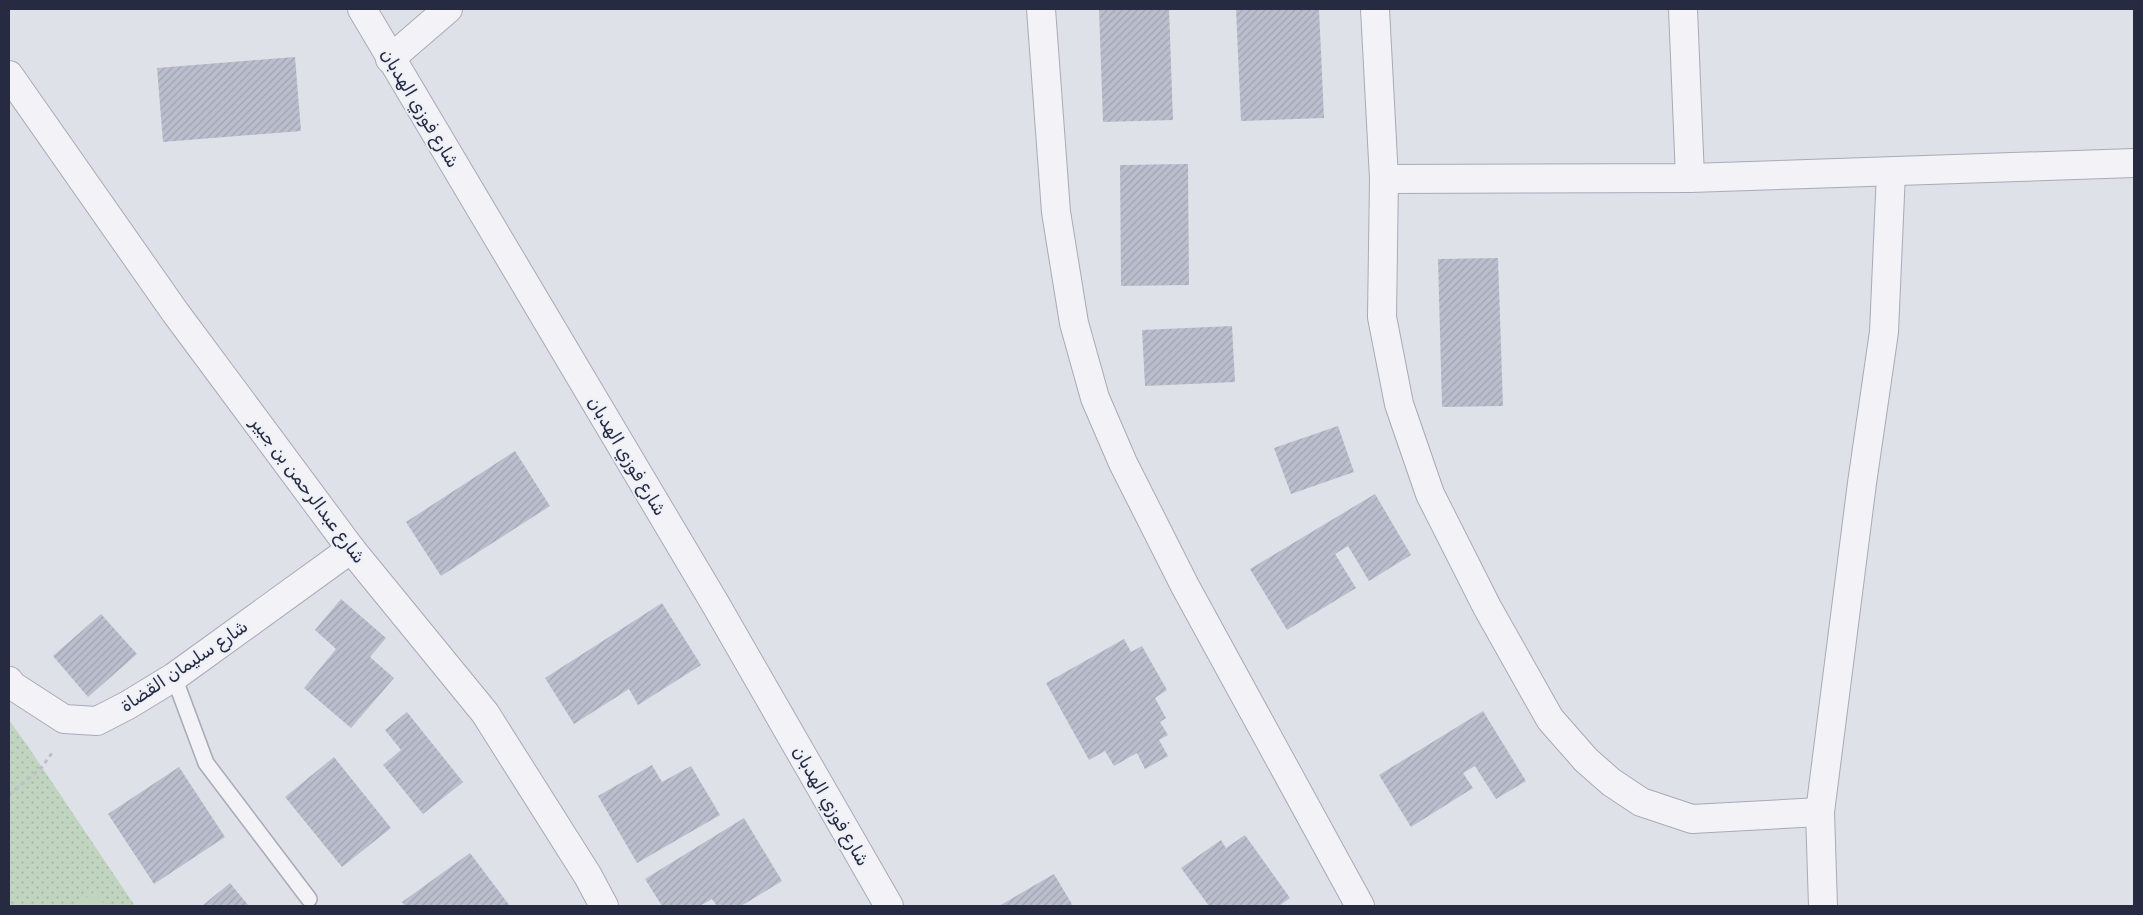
<svg xmlns="http://www.w3.org/2000/svg" width="2143" height="915" font-family="Rubik,Cairo,sans-serif">
  <style>
    .green { fill: url(#green-dots) }
    .pitch { fill: #c0d4bf }
    .building { fill: url(#building-hatch) }
    .lines { fill: none; stroke-linecap: round; stroke-linejoin: round }
    .service-casing { stroke: #a8aab7; stroke-width: 18 }
    .minor-casing { stroke: #a8aab7; stroke-width: 30 }
    .path { stroke: #bdbec8; stroke-width: 3; stroke-dasharray: 4 4; stroke-linecap: butt }
    .service { stroke: #f2f2f7; stroke-width: 15 }
    .minor { stroke: #f2f2f7; stroke-width: 28 }
    .labels { text-anchor: middle; dominant-baseline: central; stroke-width: 4; stroke-linejoin: round; paint-order: stroke }
    .street-label { font-size: 18px; fill: #262b42; stroke: #eef0f7 }
  </style>
  <defs>
    <pattern id="green-dots" width="8" height="8" patternUnits="userSpaceOnUse" patternTransform="scale(1.25)"><rect width="8" height="8" fill="#c0d4bf"/><path d="M2 2h.1M6 6h.1" fill="none" stroke="#a5b6a5" stroke-width="1.8" stroke-linecap="round"/></pattern>
    <pattern id="building-hatch" width="6" height="6" patternUnits="userSpaceOnUse" patternTransform="scale(1.25)"><rect width="6" height="6" fill="#bbbecd"/><path d="M-1 1l2-2M0 6l6-6M5 7l2-2" fill="none" stroke="#a1a3b1"/></pattern>
  </defs>
  <rect width="100%" height="100%" fill="#dfe1e9"/>
  <polygon class="green" points="9,720 27,745 135,906 9,906"/>
  <polygon class="pitch" points="94,892 106,906 76,906"/>
  <g class="building">
    <polygon points="1099,9 1169,9 1173,120 1103,122"/>
    <polygon points="1236,9 1319,9 1324,118 1241,121"/>
    <polygon points="295,57 301,131 163,142 157,68"/>
    <polygon points="1188,164 1189,285 1121,286 1120,165"/>
    <polygon points="1498,258 1503,406 1442,407 1438,259"/>
    <polygon points="1232,326 1235,382 1145,386 1142,330"/>
    <polygon points="1338,426 1354,472 1291,494 1274,448"/>
    <polygon points="515,451 550,506 441,576 406,522"/>
    <polygon points="1375,494 1411,555 1369,581 1348,546 1335,554 1356,588 1287,630 1250,569"/>
    <polygon points="341,599 386,638 370,657 394,678 351,728 304,688 336,649 315,630"/>
    <polygon points="662,603 701,665 638,705 629,689 574,724 545,678"/>
    <polygon points="101,614 137,654 88,697 53,656"/>
    <polygon points="1124,639 1131,652 1142,646 1167,690 1155,698 1166,718 1160,722 1168,735 1159,740 1168,756 1145,769 1137,753 1114,766 1105,751 1089,760 1046,683"/>
    <polygon points="1483,711 1526,781 1496,799 1475,766 1463,773 1473,788 1411,827 1379,775"/>
    <polygon points="407,712 463,782 423,814 383,765 401,750 385,730"/>
    <polygon points="334,757 391,828 342,867 285,797"/>
    <polygon points="652,765 662,782 691,766 720,815 637,863 598,796"/>
    <polygon points="179,767 225,837 154,884 108,814"/>
    <polygon points="744,818 782,881 741,906 717,906 712,899 700,906 662,906 645,879"/>
    <polygon points="1245,835 1290,898 1279,906 1209,906 1181,868 1221,840 1226,848"/>
    <polygon points="470,853 510,906 405,906 402,902"/>
    <polygon points="1054,874 1073,906 999,906"/>
    <polygon points="230,883 249,906 202,906"/>
  </g>
  <g class="lines">
    <g class="service-casing">
      <polyline id="service" points="174,677 206,763 309,899"/>
    </g>
    <g class="minor-casing">
      <g id="minor">
        <polyline points="362,9 716,605 889,906"/>
        <polyline points="1041,9 1056,212 1074,323 1095,398 1123,463 1185,586 1360,906"/>
        <polyline points="1375,9 1384,179 1382,317 1399,404 1430,494 1487,607 1550,719 1586,760 1611,782 1641,802 1692,819 1820,812"/>
        <polyline points="1683,9 1690,178"/>
        <polyline points="390,59 448,9"/>
        <polyline points="9,75 175,312 351,549 485,713 588,876 604,906"/>
        <polyline points="1384,179 1690,178 2134,163"/>
        <polyline points="9,681 13,686 64,719 97,721 128,705 174,677 351,549"/>
        <polyline points="1823,906 1820,812 1862,483 1884,332 1891,172"/>
      </g>
    </g>
    <polyline class="path" points="9,795 42,767 54,750"/>
    <use href="#service" class="service"/>
    <use href="#minor" class="minor"/>
  </g>
  <g class="labels">
    <g class="street-label">
      <text transform="translate(420 108) rotate(59)">شارع فوزي الهدبان</text>
      <text transform="translate(627 456) rotate(59)">شارع فوزي الهدبان</text>
      <text transform="translate(308 490) rotate(53)">شارع عبدالرحمن بن جبير</text>
      <text transform="translate(184 666) rotate(-34)">شارع سليمان القضاة</text>
      <text transform="translate(831 806) rotate(60)">شارع فوزي الهدبان</text>
    </g>
  </g>
  <rect width="2143" height="915" fill="none" stroke="#262b42" stroke-width="20"/>
</svg>
